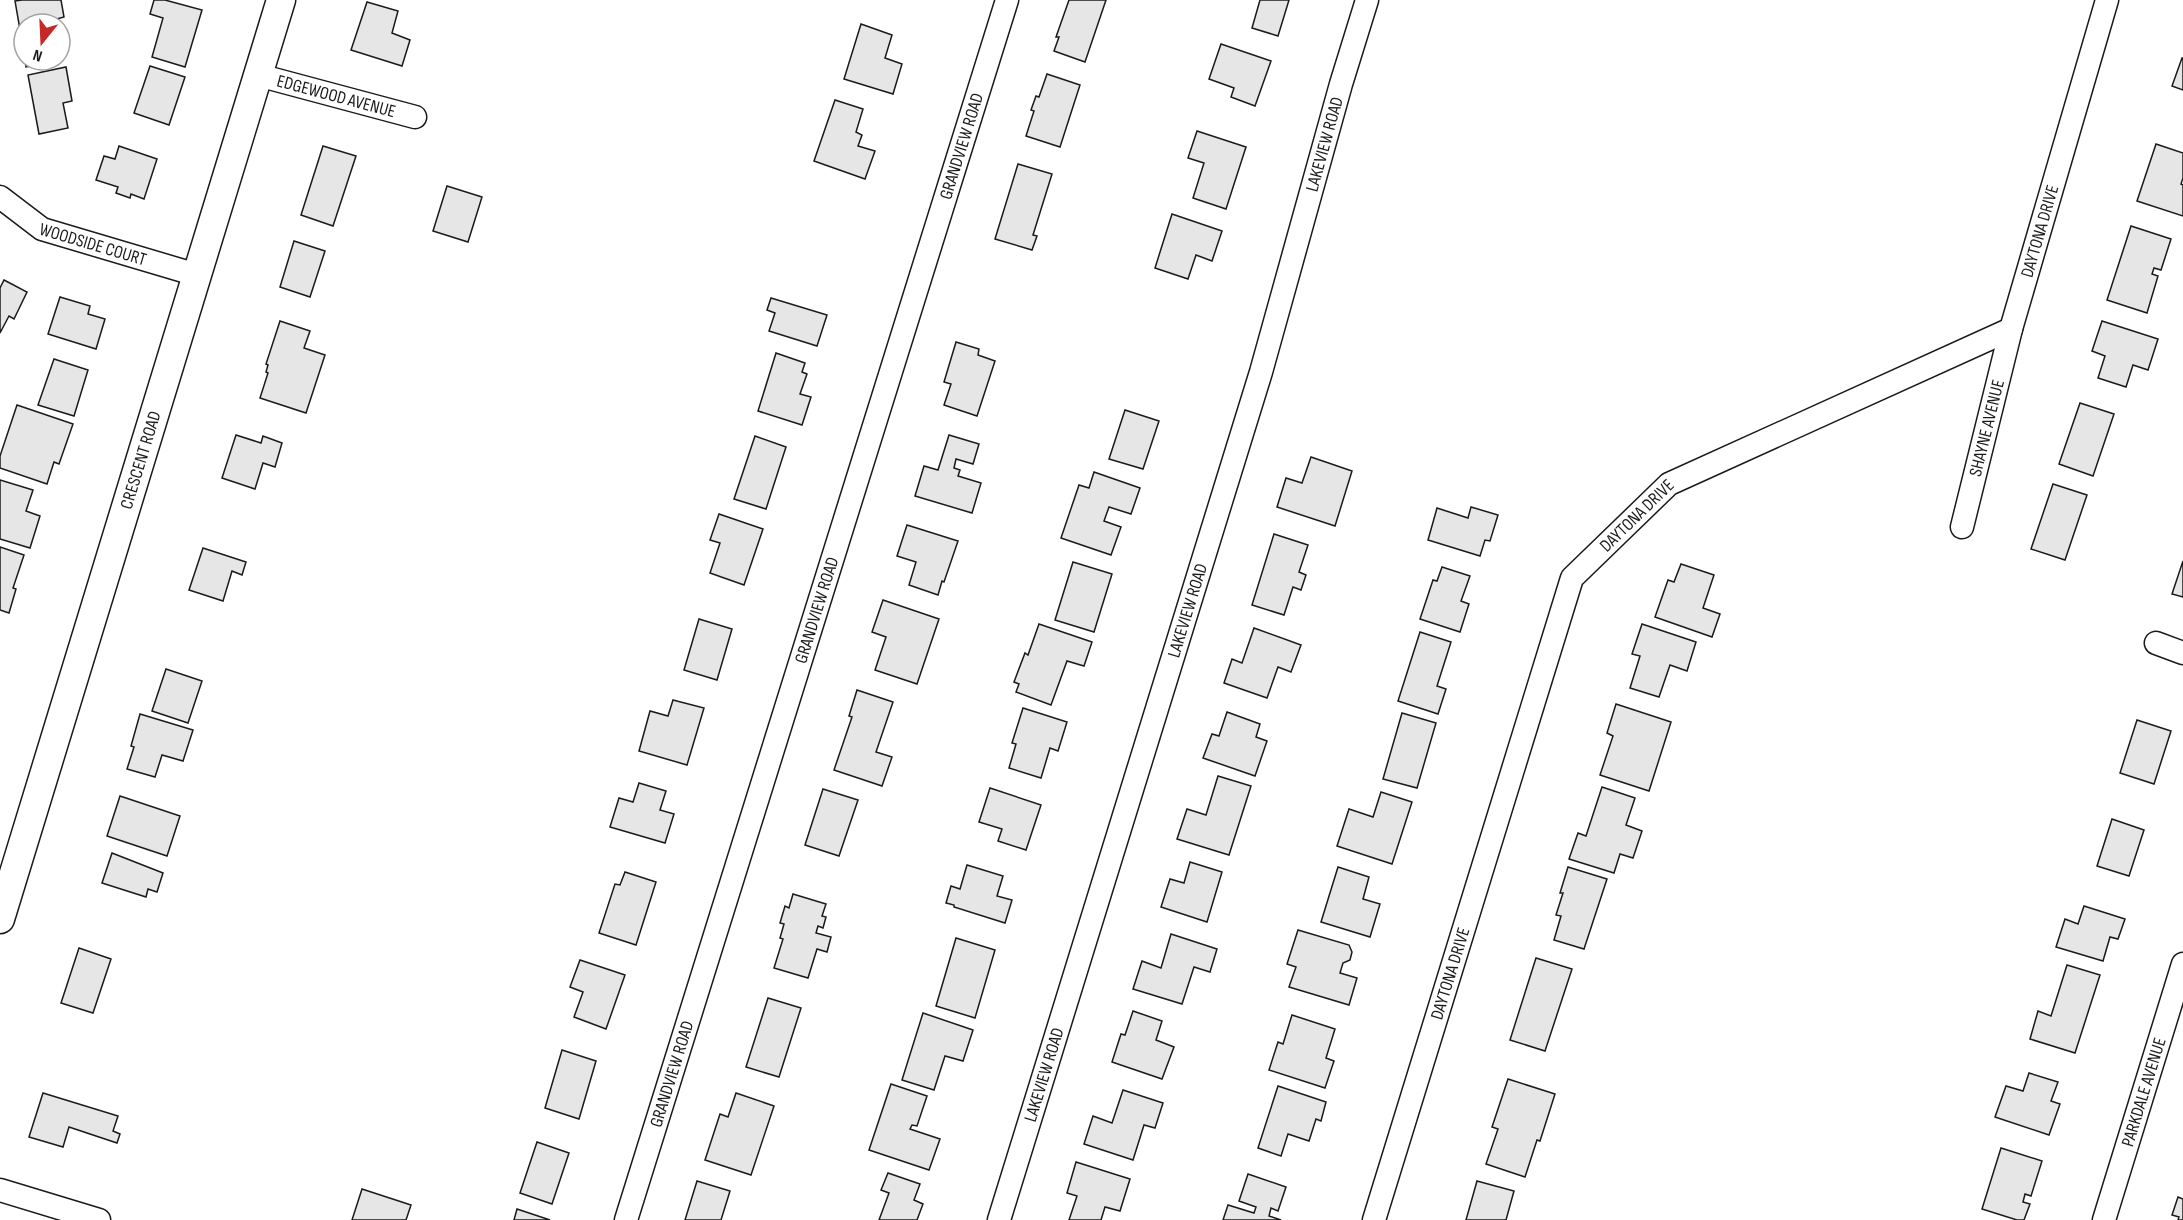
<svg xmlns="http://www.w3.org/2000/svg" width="2183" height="1220" font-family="'Sofia Sans Condensed',sans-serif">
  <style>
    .building { fill: #e6e6e6; stroke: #1a1a1a; stroke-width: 1.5 }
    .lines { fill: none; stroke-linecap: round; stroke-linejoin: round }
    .minor-casing { stroke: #1a1a1a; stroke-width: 25 }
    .tertiary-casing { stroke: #1a1a1a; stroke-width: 31 }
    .minor { stroke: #fff; stroke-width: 22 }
    .tertiary { stroke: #fff; stroke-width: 28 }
    .labels { text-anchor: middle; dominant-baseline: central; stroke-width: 4.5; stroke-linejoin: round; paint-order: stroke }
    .street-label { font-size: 18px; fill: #1a1a1a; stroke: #fff }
  </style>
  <rect width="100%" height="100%" fill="#fff"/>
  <g class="building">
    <polygon points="22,0 61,0 64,17 53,20 53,24 24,24 24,53 15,1"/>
    <polygon points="154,0 165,0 202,10 185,67 152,57 163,18 150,14"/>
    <polygon points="1069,0 1106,0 1085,62 1054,51 1059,37 1056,37"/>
    <polygon points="1260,0 1289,0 1278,36 1252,28"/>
    <polygon points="367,2 398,11 392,33 410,40 402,66 351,50"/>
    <polygon points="861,24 892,35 885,58 902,64 893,94 844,79"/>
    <polygon points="1221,44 1271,61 1255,106 1231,97 1234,88 1209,79"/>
    <polygon points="2182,58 2183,58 2183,90 2172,86"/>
    <polygon points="25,60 60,60 60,61 26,67"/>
    <polygon points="150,66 185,77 169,125 134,113"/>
    <polygon points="66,67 72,101 63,103 68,128 39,134 28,75"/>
    <polygon points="1047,74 1080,85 1060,147 1026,136 1034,111 1031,110 1036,96 1039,97"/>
    <polygon points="835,100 863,109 856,132 862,135 858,146 875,151 865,179 814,161"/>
    <polygon points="1197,131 1246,147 1226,209 1193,198 1204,163 1188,158"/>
    <polygon points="2156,144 2183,153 2183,178 2181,184 2183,185 2183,216 2137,201"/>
    <polygon points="119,146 157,159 144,199 131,194 130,198 116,193 118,187 96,180 104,156 115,159"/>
    <polygon points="323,146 356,156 333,226 301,215"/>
    <polygon points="1018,164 1052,174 1033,235 1037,236 1032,250 995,239"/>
    <polygon points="447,186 482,197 468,242 433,231"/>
    <polygon points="1172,214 1222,231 1212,261 1196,255 1188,279 1155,268"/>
    <polygon points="2131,226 2171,239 2161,270 2154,268 2152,274 2158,276 2147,313 2107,300"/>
    <polygon points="294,241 325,251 310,297 280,287"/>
    <polygon points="4,280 27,292 14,319 9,316 0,333 0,288"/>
    <polygon points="60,297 90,306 88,314 105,319 96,349 48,334"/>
    <polygon points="771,298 827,315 817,346 769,331 775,313 767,310"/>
    <polygon points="280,321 310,331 304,348 325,355 306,413 260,398 268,373 266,372 268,365 266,364"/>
    <polygon points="2102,321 2158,339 2148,370 2133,365 2126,387 2098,378 2105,356 2092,351"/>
    <polygon points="956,342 979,349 978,355 995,361 977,416 944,405 951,384 944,382"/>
    <polygon points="776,353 805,363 802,372 807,374 800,394 811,397 802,425 758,411"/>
    <polygon points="54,359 88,370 74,416 38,405"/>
    <polygon points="2080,403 2114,414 2093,476 2059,464"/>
    <polygon points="17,405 73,424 59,464 54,462 47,484 0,468 0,456"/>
    <polygon points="1125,410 1159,421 1143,469 1109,459"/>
    <polygon points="236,435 261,443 263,436 282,443 275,467 263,463 255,489 222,478"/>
    <polygon points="949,435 979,444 973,464 956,459 954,468 960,470 958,476 981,483 972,513 915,496 924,466 938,470"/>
    <polygon points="755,436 786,447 766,509 734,499"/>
    <polygon points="1311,457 1352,471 1335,526 1277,507 1286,478 1302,483"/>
    <polygon points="1094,472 1140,488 1131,514 1109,507 1104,521 1121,527 1111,555 1061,538 1079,485 1089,488"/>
    <polygon points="0,480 33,490 26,511 40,516 30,548 0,539"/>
    <polygon points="2053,484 2087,495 2065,560 2031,549"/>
    <polygon points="1471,507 1498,515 1490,541 1485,540 1480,556 1428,540 1437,508 1468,518"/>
    <polygon points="719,514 763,529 744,585 710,573 720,543 710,540"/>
    <polygon points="907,525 958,541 944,582 942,581 938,595 909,585 916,562 897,556"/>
    <polygon points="1274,534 1308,545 1299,572 1306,575 1301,590 1293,587 1284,615 1252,605"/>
    <polygon points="0,547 24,555 13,588 16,589 9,613 0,610"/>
    <polygon points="203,548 246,562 242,575 232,571 223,601 189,590"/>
    <polygon points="2183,561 2183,597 2172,594"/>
    <polygon points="1073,562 1112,574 1094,632 1055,620"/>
    <polygon points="1681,564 1714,575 1703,608 1720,614 1712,637 1655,617 1668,580 1674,582"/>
    <polygon points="1442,567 1470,576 1461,601 1469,604 1460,632 1420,619 1433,580 1437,581"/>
    <polygon points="883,600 939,619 917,684 875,670 886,637 872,632"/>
    <polygon points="699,619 732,629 717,680 684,670"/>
    <polygon points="1039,624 1092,642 1084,666 1067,661 1051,705 1016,692 1019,684 1014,682 1025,653 1028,655"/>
    <polygon points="1642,624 1696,642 1687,671 1670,665 1659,697 1630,688 1640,656 1632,654"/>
    <polygon points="1254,628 1301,645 1291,672 1278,667 1267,698 1224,683 1232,659 1242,663"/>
    <polygon points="1420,632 1451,642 1437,686 1446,689 1438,714 1398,701"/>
    <polygon points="166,669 202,681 188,723 152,711"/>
    <polygon points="857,690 893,702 876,752 892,757 882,786 834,770 852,717 849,716"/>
    <polygon points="673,700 704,708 687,765 639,751 650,711 668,716"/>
    <polygon points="1616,704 1671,722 1649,791 1600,775 1613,736 1607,733"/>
    <polygon points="1023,708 1067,722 1058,751 1050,748 1041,778 1009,768 1016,744 1012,743"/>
    <polygon points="1227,712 1260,724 1256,737 1267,741 1255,776 1203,758 1212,734 1219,736"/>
    <polygon points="1402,713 1436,723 1417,788 1383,779"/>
    <polygon points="140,714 193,730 183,761 162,755 155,777 127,769 134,747 131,746"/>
    <polygon points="2137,720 2171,731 2154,784 2120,773"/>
    <polygon points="1218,776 1251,786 1229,855 1177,839 1187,809 1206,815"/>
    <polygon points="639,783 666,791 660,810 674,814 665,843 610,827 619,798 633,802"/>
    <polygon points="1602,787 1635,798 1626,825 1642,831 1633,858 1620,854 1614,873 1569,859 1578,833 1586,836"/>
    <polygon points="990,788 1041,805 1026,850 998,841 1002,829 979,822"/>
    <polygon points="823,789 858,800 839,856 805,845"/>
    <polygon points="1381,792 1412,802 1392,864 1337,846 1349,809 1373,817"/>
    <polygon points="120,796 180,816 167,856 107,836"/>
    <polygon points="2112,819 2144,830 2129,876 2097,866"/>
    <polygon points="112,853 163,873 157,892 148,889 146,897 102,883"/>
    <polygon points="1190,862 1222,872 1207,922 1161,907 1170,879 1184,883"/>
    <polygon points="967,865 1003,876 997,896 1012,900 1005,923 954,907 954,905 946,903 951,886 960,889"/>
    <polygon points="1338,867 1369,877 1363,899 1380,904 1370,937 1321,922"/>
    <polygon points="1568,867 1607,879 1584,949 1554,940 1561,916 1556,915 1563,893 1560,893"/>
    <polygon points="625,872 656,882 636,945 599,933 615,884 620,885"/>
    <polygon points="793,894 826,904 822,916 826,917 823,928 818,926 816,933 831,937 827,952 817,949 808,978 774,968 783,939 780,938 784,924 780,923 785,906 789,908"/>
    <polygon points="2084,906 2125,919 2118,939 2110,937 2103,961 2056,947 2065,919 2078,924"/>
    <polygon points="1298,930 1349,945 1352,952 1350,960 1343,963 1340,973 1357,978 1349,1005 1289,987 1296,967 1287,964"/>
    <polygon points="1171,934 1217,949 1210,972 1194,967 1182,1004 1133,989 1142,961 1161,968"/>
    <polygon points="956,938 995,950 975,1018 936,1006"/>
    <polygon points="79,948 111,959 93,1013 61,1003"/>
    <polygon points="1536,958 1572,969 1545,1051 1510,1040"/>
    <polygon points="580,960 625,975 606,1029 574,1017 583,992 570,987"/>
    <polygon points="2067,965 2100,975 2075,1053 2030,1039 2038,1011 2051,1016"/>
    <polygon points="768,998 801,1008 779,1077 746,1067"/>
    <polygon points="1133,1011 1162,1021 1156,1040 1174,1047 1162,1079 1112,1062 1121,1034 1125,1035"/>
    <polygon points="923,1013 973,1030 963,1061 945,1056 934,1090 902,1080"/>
    <polygon points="1292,1015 1335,1029 1326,1058 1334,1061 1325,1088 1269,1070 1278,1042 1283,1044"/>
    <polygon points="562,1050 596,1061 579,1119 545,1108"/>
    <polygon points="2029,1073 2058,1082 2051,1101 2060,1104 2049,1135 1995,1117 2006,1086 2023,1091"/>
    <polygon points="1508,1079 1555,1094 1540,1141 1537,1140 1525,1177 1486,1164 1498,1129 1492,1127"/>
    <polygon points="891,1084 927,1096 917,1126 912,1125 910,1129 940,1139 929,1170 869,1150"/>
    <polygon points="1278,1086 1326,1102 1321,1121 1316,1119 1309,1141 1288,1134 1281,1156 1258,1148"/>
    <polygon points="1123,1090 1163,1103 1155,1128 1144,1125 1133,1160 1084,1144 1093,1116 1112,1123"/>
    <polygon points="43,1093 118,1116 113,1131 120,1134 117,1143 69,1127 63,1147 29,1137"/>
    <polygon points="736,1093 774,1106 751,1175 705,1160 720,1114 728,1117"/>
    <polygon points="537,1142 569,1153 552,1204 520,1193"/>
    <polygon points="2001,1148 2042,1161 2031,1196 2025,1194 2023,1202 2030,1204 2024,1220 2017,1220 1982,1209"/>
    <polygon points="1076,1162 1130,1179 1120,1211 1105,1207 1101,1220 1069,1220 1077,1196 1067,1193"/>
    <polygon points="888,1173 920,1184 914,1200 923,1204 917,1220 879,1220 889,1193 881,1190"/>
    <polygon points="1248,1174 1286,1187 1278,1211 1271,1208 1269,1216 1281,1220 1223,1220 1228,1205 1254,1213 1256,1207 1239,1201"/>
    <polygon points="697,1181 730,1191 721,1220 685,1220"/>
    <polygon points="1477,1181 1514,1191 1506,1220 1466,1220"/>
    <polygon points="362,1189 411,1205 406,1220 352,1220"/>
    <polygon points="2178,1197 2183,1199 2183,1220 2178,1220 2179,1217 2172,1215"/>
    <polygon points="517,1209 550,1220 514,1220"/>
  </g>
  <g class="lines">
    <g class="minor-casing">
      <g id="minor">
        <path id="s1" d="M258 75 415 117"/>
        <path id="s2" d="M0 197 42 229 197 275"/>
        <path id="s3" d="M1962 527 2011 329 2107 0"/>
        <polyline points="2156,643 2183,653"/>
        <polyline points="0,1190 99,1220"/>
        <path id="s4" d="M626 1220 1007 0"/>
        <path id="s5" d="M999 1220 1261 372 1341 84 1367 0"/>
        <path id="s6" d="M1374 1220 1572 578 1669 484 2011 329"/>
        <path id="s7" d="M2104 1220 2183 964"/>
      </g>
    </g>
    <g class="tertiary-casing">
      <g id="tertiary">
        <path id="s8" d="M0 919 281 0"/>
      </g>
    </g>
    <use href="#minor" class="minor"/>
    <use href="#tertiary" class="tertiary"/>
  </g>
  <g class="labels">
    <g class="street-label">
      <text stroke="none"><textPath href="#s1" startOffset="81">EDGEWOOD AVENUE</textPath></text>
      <text stroke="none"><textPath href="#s5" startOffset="1124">LAKEVIEW ROAD</textPath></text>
      <text stroke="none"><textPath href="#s4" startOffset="1125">GRANDVIEW ROAD</textPath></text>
      <text stroke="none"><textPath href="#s3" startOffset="306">DAYTONA DRIVE</textPath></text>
      <text stroke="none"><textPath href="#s2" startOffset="106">WOODSIDE COURT</textPath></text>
      <text stroke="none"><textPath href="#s3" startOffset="102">SHAYNE AVENUE</textPath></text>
      <text stroke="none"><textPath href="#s8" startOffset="480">CRESCENT ROAD</textPath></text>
      <text stroke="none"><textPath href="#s6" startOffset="762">DAYTONA DRIVE</textPath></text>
      <text stroke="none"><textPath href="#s4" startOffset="639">GRANDVIEW ROAD</textPath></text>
      <text stroke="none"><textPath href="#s5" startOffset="638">LAKEVIEW ROAD</textPath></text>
      <text stroke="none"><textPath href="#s6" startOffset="258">DAYTONA DRIVE</textPath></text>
      <text stroke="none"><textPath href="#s4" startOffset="153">GRANDVIEW ROAD</textPath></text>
      <text stroke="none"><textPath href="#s5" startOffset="152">LAKEVIEW ROAD</textPath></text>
      <text stroke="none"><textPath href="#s7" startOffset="134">PARKDALE AVENUE</textPath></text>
    </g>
  </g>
  <g transform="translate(42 42) rotate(198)"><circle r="28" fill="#ffffff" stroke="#a3a3a3" stroke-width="1.5"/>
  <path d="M0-4.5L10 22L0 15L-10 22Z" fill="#c62828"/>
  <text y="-9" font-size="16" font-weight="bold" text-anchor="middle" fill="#1a1a1a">N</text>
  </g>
</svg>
